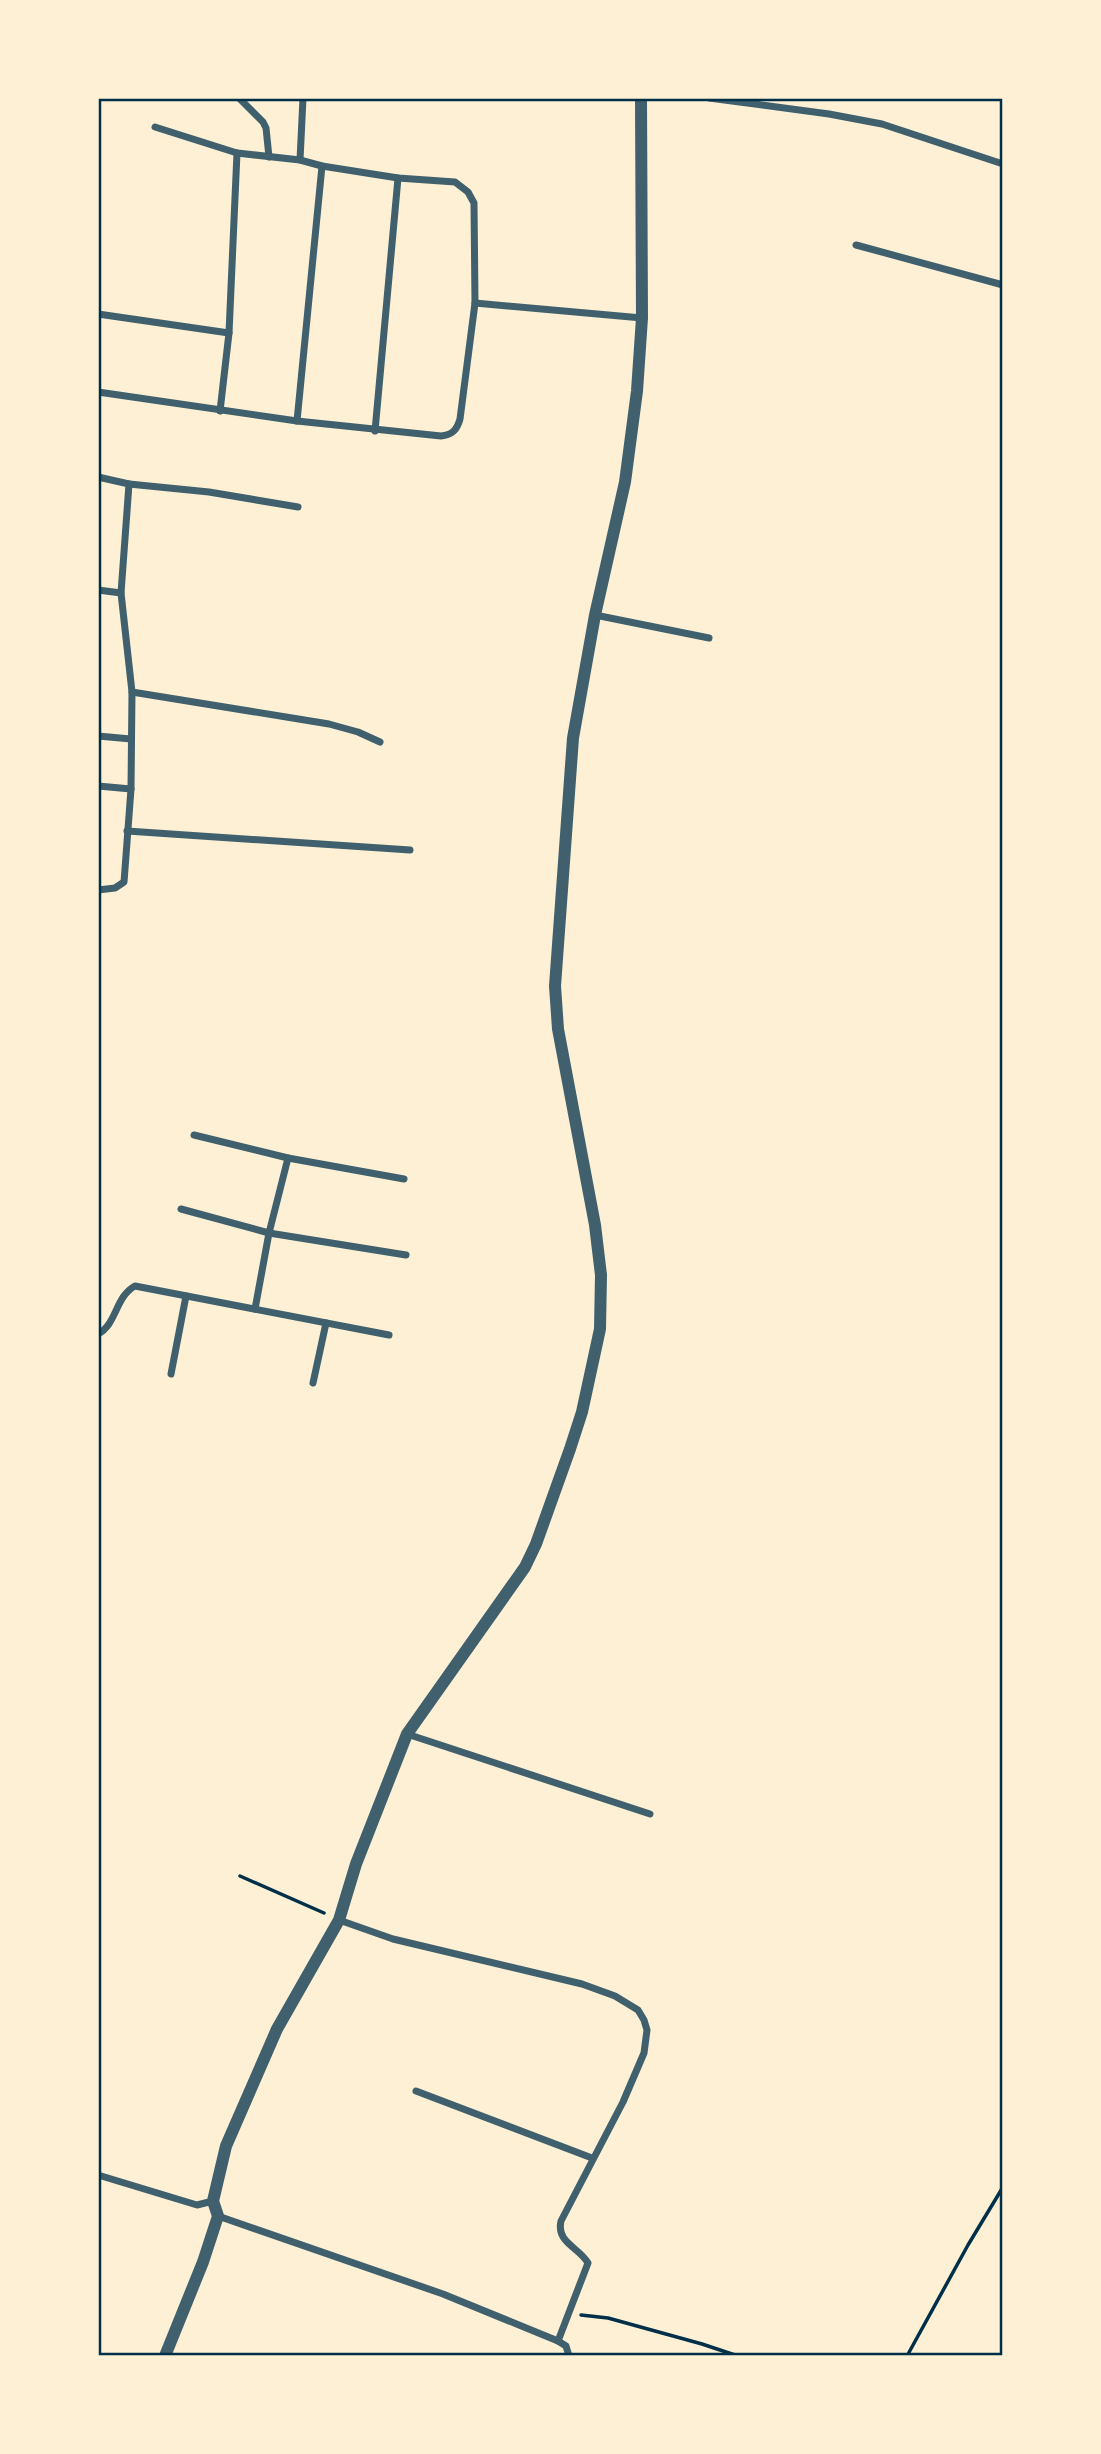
<svg xmlns="http://www.w3.org/2000/svg" width="1101" height="2454" font-family="Rubik,sans-serif">
  <style>
    .lines { fill: none; stroke-linecap: round; stroke-linejoin: round }
    .path { stroke: #003049; stroke-width: 3.5 }
    .minor { stroke: #3f606c; stroke-width: 7 }
    .tertiary { stroke: #3f606c; stroke-width: 12 }
    .neatline { fill: none; stroke: #003049; stroke-width: 2.5 }
  </style>
  <rect width="100%" height="100%" fill="#fdf0d5"/>
  <g class="lines">
    <g class="path">
      <polyline points="240,1876 324,1913"/>
      <polyline points="581,2315 608,2318 702,2344 738,2356"/>
      <polyline points="907,2356 968,2245 1003,2187"/>
    </g>
    <g class="minor">
      <polyline points="239,98 263,122 266,128 269,157"/>
      <polyline points="709,98 829,114 882,124 1003,164"/>
      <polyline points="300,160 303,98"/>
      <polyline points="856,245 1003,285"/>
      <polyline points="475,303 642,318"/>
      <polyline points="98,314 229,333"/>
      <path d="M98 392 297 421 441 436C452 435 457 430 460 419L475 303 474 203 468 192 455 182 398 178 322 166 300 160 237 153 155 127"/>
      <polyline points="220,411 229,333 237,153"/>
      <polyline points="297,421 322,166"/>
      <polyline points="375,431 398,178"/>
      <polyline points="98,477 129,484 121,593 132,692 131,789 124,882 115,888 98,890"/>
      <polyline points="129,484 209,492 298,507"/>
      <polyline points="98,590 121,593"/>
      <polyline points="595,615 709,638"/>
      <polyline points="132,692 329,724 358,732 380,742"/>
      <polyline points="98,736 131,739"/>
      <polyline points="98,786 131,789"/>
      <polyline points="127,831 410,850"/>
      <polyline points="194,1135 288,1158"/>
      <polyline points="181,1209 269,1233 406,1255"/>
      <polyline points="255,1309 269,1233 288,1158 404,1179"/>
      <path d="M98 1334C117 1324 115 1297 135 1286L389 1335"/>
      <polyline points="171,1374 186,1296"/>
      <polyline points="313,1383 326,1323"/>
      <polyline points="407,1734 650,1814"/>
      <path d="M339 1920 393 1939 582 1984 615 1996 638 2010 644 2020 647 2030 644 2053 623 2102 561 2221C556 2243 579 2247 588 2263L558 2341"/>
      <polyline points="416,2091 592,2158"/>
      <polyline points="98,2175 197,2205 213,2201"/>
      <polyline points="218,2216 443,2294 558,2341 566,2346 569,2356"/>
    </g>
    <polyline class="tertiary" points="165,2356 203,2262 218,2216 213,2201 226,2146 277,2029 339,1920 356,1864 407,1734 525,1567 536,1544 570,1449 582,1412 600,1329 601,1275 595,1225 558,1029 555,986 573,738 595,615 625,482 637,391 642,318 641,98"/>
  </g>
  <rect width="1101" height="2454" fill="none" stroke="#fdf0d5" stroke-width="200"/>
  <rect x="100" y="100" width="901" height="2254" class="neatline"/>
</svg>
